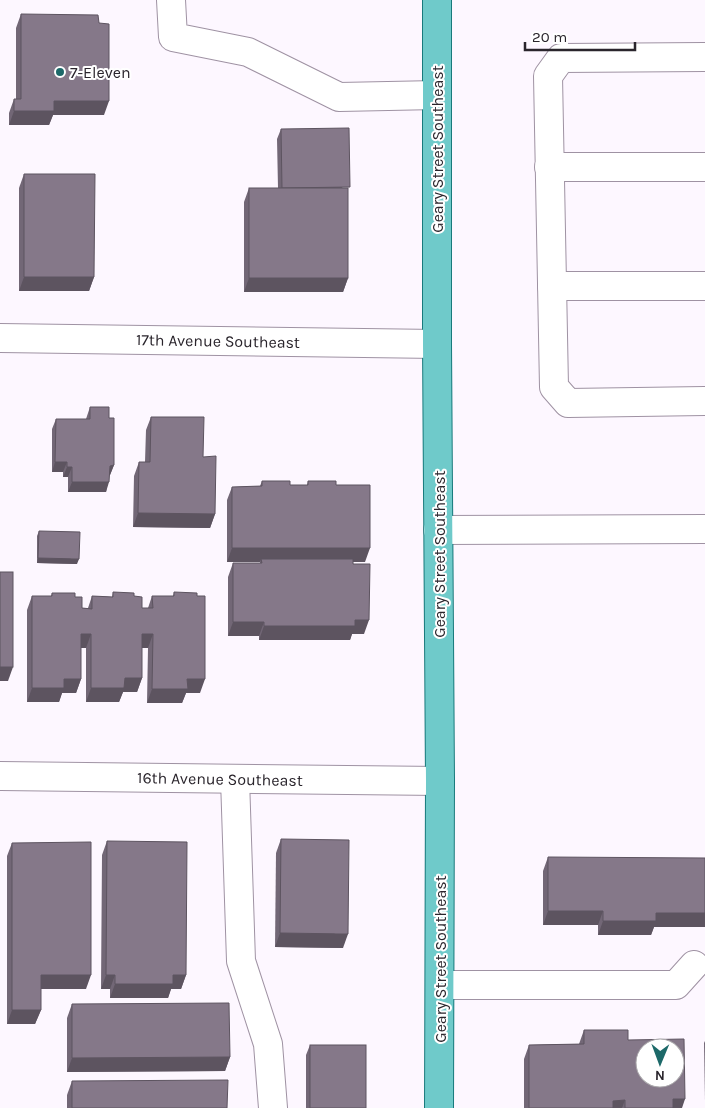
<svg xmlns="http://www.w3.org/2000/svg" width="705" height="1108" font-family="Karla,sans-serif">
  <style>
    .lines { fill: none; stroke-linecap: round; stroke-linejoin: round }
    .minor-casing { stroke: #9f92a3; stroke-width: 30 }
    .major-casing { stroke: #187a7c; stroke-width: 30 }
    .minor { stroke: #fff; stroke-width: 28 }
    .major { stroke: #6fcaca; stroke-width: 28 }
    .wall { fill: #726776 }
    .shaded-wall { fill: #5d5460 }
    .building { fill: #857889; stroke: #5d5460; fill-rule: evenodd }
    .poi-dot { fill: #1c6969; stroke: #fff; stroke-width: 2 }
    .labels { text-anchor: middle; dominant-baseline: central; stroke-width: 4; stroke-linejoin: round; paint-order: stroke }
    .poi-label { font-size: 16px; fill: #2a252c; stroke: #fff; text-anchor: start }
    .street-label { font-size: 16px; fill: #2a252c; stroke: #fff }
  </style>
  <rect width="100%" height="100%" fill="#fdf7ff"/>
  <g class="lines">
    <g class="minor-casing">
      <g id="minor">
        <polyline points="171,0 173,37 248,52 339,97 437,95"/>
        <polyline points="705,57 561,58 548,76 554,387 568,403 705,401"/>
        <polyline points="549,167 705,167"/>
        <polyline points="552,286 705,286"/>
        <polyline points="0,338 437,344"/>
        <polyline points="438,530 705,529"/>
        <polyline points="0,776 440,781"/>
        <polyline points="235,779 241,961 268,1044 273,1108"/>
        <polyline points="440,985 676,985 694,965"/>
      </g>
    </g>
    <g class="major-casing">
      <polyline id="major" points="437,0 437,344 440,781 439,1108"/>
    </g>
    <use href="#minor" class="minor"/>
    <use href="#major" class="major"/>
  </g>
  <g class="wall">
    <polygon points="21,14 104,115 53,115 49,125 9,125 9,113 14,99 16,99 16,28"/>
    <polygon points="281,129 348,193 348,278 343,292 244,292 244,202 249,188 278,188 277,139"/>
    <polygon points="24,174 94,277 89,291 19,291 19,188"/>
    <polygon points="90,407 109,418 114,465 110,475 109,475 106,492 68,492 68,477 63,477 63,472 52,472 52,429 56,419 86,419"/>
    <polygon points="151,417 203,457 215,514 210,528 133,527 134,476 139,462 145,462 146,430"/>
    <polygon points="262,481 290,485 307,485 308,481 336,485 365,562 353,562 364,634 352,634 350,640 259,640 259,636 228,636 228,577 233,563 260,563 260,562 227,562 227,500 232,487 260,486"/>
    <polygon points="39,531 77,564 37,563 37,536"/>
    <polygon points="113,592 134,596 142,608 148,608 152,596 173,596 174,592 200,693 186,693 182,703 147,703 148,648 142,648 142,678 137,692 123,692 119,702 86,702 86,648 81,648 81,679 76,693 62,693 59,702 27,702 27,610 32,596 51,596 52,593 75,597 82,608 88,608 92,596 112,597"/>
    <polygon points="281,839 343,948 275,947 276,853"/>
    <polygon points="107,841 186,975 181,989 171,989 168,998 110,998 110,989 101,989 102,855"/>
    <polygon points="12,843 86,989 41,989 41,1010 35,1024 7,1024 7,856"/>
    <polygon points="548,857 654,927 651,935 598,935 598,925 543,925 543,871"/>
    <polygon points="72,1004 230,1057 225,1071 67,1072 67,1018"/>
    <polygon points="584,1030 628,1040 682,1108 524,1108 524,1059 529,1045 579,1044"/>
    <polygon points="705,1041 705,1101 704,1043"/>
    <polygon points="310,1045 366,1108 306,1108 306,1055"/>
    <polygon points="72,1081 227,1108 67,1108 67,1095"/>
  </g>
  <g class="shaded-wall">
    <polygon points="54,101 109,101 104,115 53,115 49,125 9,125 14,111"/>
    <polygon points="24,277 94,277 89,291 19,291"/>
    <polygon points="249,278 348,278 343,292 244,292"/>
    <polygon points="55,462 67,462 63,472 52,472"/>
    <polygon points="114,465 110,475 106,476 110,466"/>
    <polygon points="67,467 72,467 68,477 63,477"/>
    <polygon points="72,482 109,482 106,492 68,492"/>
    <polygon points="138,513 215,514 210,528 133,527"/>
    <polygon points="232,548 370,548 365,562 261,562 261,559 260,562 227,562"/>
    <polygon points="38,558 79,559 77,564 37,563"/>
    <polygon points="355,620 369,620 364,634 352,634 350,640 259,640 264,626"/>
    <polygon points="233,622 264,622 259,636 228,636"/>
    <polygon points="81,634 91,634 86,648 76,648"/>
    <polygon points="142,634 153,634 148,648 137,648"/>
    <polygon points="0,667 13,667 8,681 0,681"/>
    <polygon points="125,678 142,678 137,692 123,692 119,702 86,702 91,688"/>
    <polygon points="64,679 81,679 76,693 62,693 59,702 27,702 32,688"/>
    <polygon points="187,679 205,679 200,693 186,693 182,703 147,703 152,689"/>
    <polygon points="548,911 603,911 598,925 543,925"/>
    <polygon points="656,913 705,913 705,927 654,927 651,935 598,935 603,921"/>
    <polygon points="280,933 348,934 343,948 275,947"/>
    <polygon points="41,975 91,975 86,989 36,989"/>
    <polygon points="106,975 115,975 110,989 101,989"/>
    <polygon points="173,975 186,975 181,989 171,989 168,998 110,998 115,984"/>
    <polygon points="12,1010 41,1010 35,1024 7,1024"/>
    <polygon points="230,1057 225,1071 67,1072 72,1058"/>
    <polygon points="673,1099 685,1099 682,1108 670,1108"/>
    <polygon points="625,1100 622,1108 611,1108 613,1101"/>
  </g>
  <g class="building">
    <polygon points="21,14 98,15 99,23 109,24 109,101 54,101 54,111 14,111 14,99 21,99"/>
    <polygon points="349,128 350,187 282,188 281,129"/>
    <polygon points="24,174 95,174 94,277 24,277"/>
    <rect x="249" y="188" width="99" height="90"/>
    <polygon points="90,407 109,407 109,418 114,418 114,465 110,466 109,482 72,482 72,467 67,467 67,462 55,462 56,419 90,419"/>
    <polygon points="151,417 204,417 203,457 216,456 215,514 138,513 139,462 150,462"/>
    <polygon points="262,481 290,481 290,485 308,485 308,481 336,481 336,485 370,485 370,548 232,548 232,487 262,486"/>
    <polygon points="39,531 80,532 79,559 38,558"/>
    <polygon points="261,559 353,559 353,564 370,564 369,620 355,620 355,626 264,626 264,622 233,622 233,563 262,563"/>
    <rect x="0" y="572" width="13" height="95"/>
    <polygon points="113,592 134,593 134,596 142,597 142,608 153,608 152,596 174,596 174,592 197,593 197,596 205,596 205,679 187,679 188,689 152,689 153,634 142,634 142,678 125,678 124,688 91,688 91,634 81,634 81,679 64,679 64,688 32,688 32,596 52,596 52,593 75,593 75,597 82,597 82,608 92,609 92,596 113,597"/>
    <polygon points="281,839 349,840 348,934 280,933"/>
    <polygon points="107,841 187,842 186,975 173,975 173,984 115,984 115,975 106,975"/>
    <polygon points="91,842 91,975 41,975 41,1010 12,1010 12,843"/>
    <polygon points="548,857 705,858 705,913 656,913 656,921 603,921 603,911 548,911"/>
    <polygon points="229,1003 230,1057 72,1058 72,1004"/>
    <path d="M584 1030H628V1040L684 1039 685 1099H673V1108H625V1100L613 1101V1108H529V1045L584 1044ZM645 1048H675V1078H645Z"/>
    <rect x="310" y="1045" width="56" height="63"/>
    <polygon points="228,1080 227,1108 72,1108 72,1081"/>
  </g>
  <circle class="poi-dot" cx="60" cy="72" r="5"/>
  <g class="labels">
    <g class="poi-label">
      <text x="70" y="72">7-Eleven</text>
    </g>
    <g class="street-label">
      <text transform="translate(437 149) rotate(-90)">Geary Street Southeast</text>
      <text transform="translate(218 341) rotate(1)">17th Avenue Southeast</text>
      <text transform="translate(439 554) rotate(-90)">Geary Street Southeast</text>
      <text transform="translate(220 779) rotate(1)">16th Avenue Southeast</text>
      <text transform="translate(440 959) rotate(-90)">Geary Street Southeast</text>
    </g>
  </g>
  <g transform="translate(660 1063) rotate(181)"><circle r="24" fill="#ffffff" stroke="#aaa8ab"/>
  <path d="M0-4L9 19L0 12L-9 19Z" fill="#1c6969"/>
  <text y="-8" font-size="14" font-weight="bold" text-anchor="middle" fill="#2a252c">N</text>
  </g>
  <path d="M525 42v8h110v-8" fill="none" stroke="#2a252c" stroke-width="2.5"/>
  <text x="532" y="42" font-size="15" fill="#2a252c" stroke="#ffffff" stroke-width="4" paint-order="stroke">20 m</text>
</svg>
